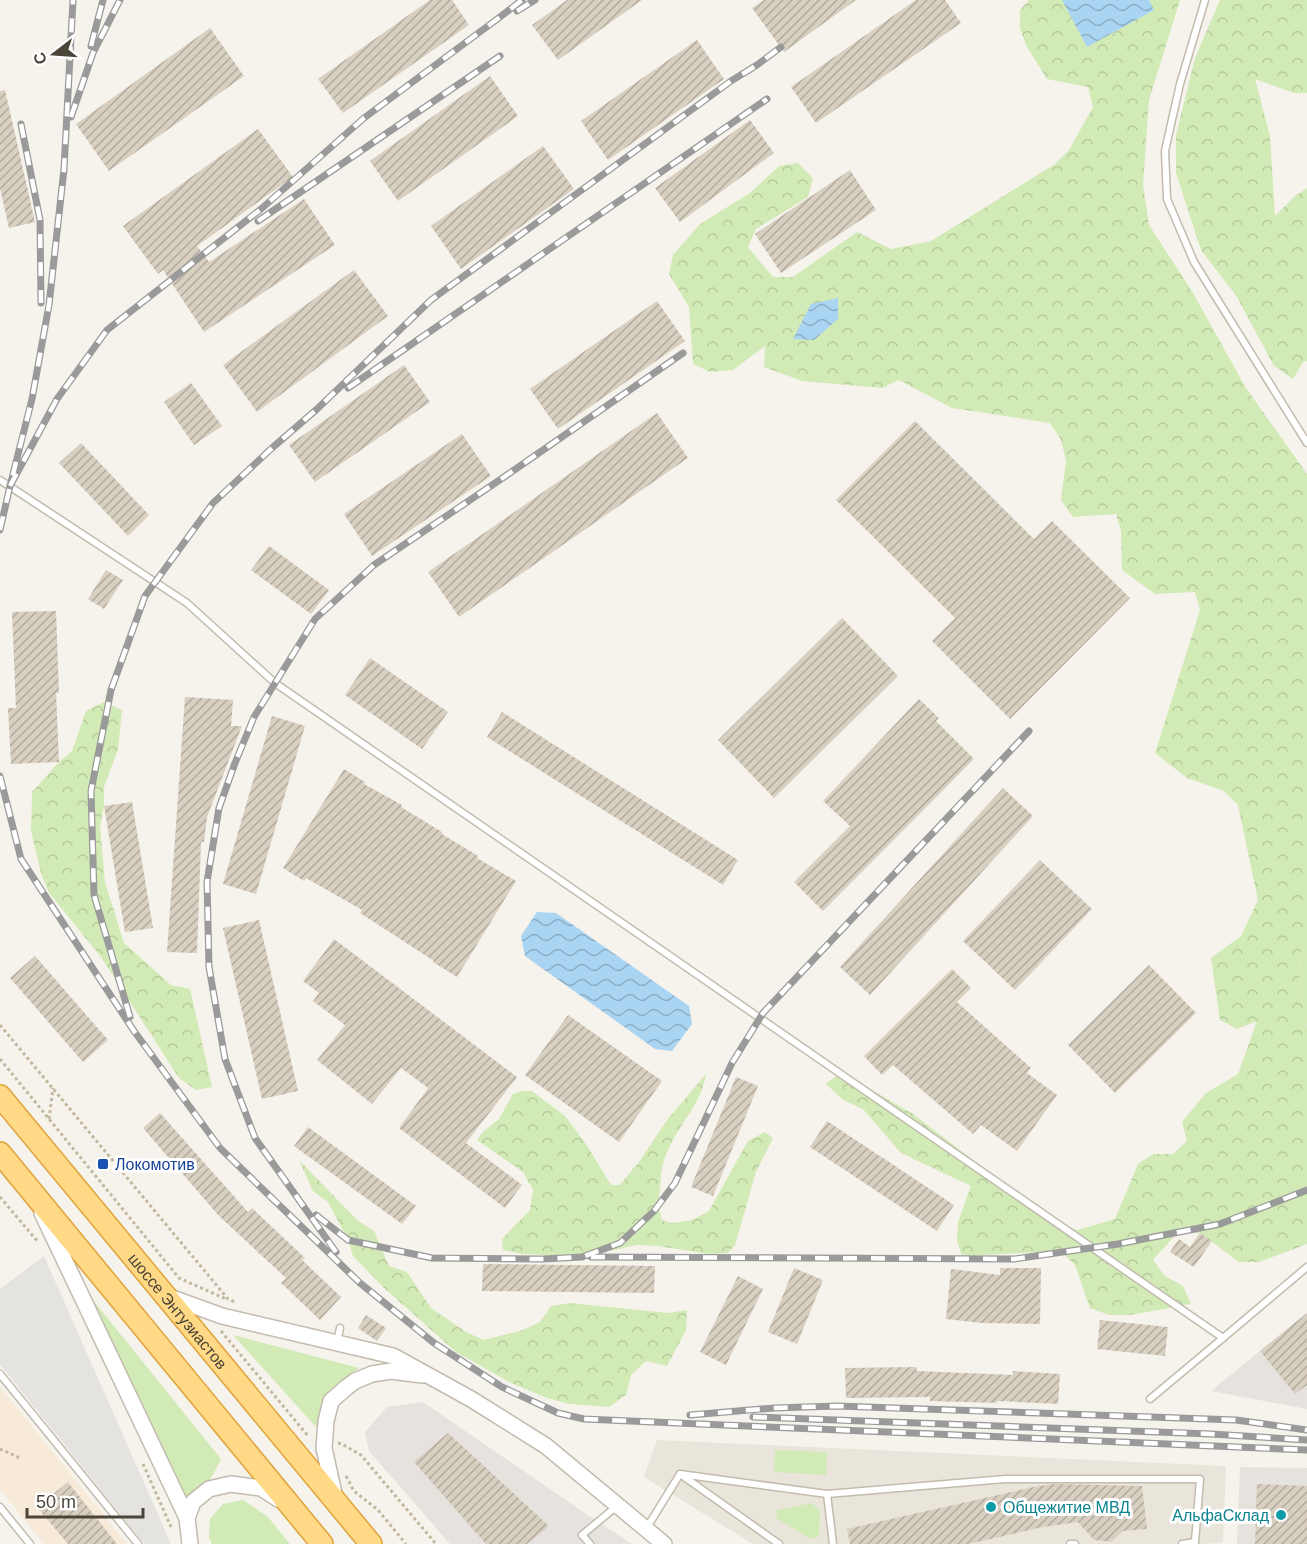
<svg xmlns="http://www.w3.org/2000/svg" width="1307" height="1544" font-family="Arial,sans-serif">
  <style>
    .residential { fill: #eae5da }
    .commercial { fill: #f7ead8 }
    .industrial { fill: #e6e2dd }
    .green { fill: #d2eab5 }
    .forest { fill: url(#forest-crowns) }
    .parking { fill: #e5e3e0 }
    .water { fill: url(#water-waves) }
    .building { fill: url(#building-hatch) }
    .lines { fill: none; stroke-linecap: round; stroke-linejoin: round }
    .service-casing { stroke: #c2bbae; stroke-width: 9 }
    .tertiary-casing { stroke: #c2bbae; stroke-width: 18 }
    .trunk-casing { stroke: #e0a43c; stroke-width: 24 }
    .path { stroke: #c4b79f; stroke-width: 3; stroke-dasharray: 3 3; stroke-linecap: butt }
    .service { stroke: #fff; stroke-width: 6 }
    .tertiary { stroke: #fff; stroke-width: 15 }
    .trunk { stroke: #ffd985; stroke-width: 21 }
    .rail-casing { stroke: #9a9a9a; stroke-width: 7 }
    .rail { stroke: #fff; stroke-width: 4.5; stroke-dasharray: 14; stroke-linecap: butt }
    .transit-dot { fill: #1a4fb4; stroke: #fff; stroke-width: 2 }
    .culture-dot { fill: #0f9aa8; stroke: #fff; stroke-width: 2 }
    .labels { text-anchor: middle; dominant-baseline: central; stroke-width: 6; stroke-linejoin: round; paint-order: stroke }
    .transit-label { font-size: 16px; fill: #164399; stroke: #fff; text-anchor: start }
    .street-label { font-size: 16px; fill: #4b4439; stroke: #fff }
    .culture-label { font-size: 16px; fill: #0d838f; stroke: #fff; text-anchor: start }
  </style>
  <defs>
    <pattern id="forest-crowns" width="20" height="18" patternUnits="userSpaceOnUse" patternTransform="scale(1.5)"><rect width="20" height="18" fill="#d2eab5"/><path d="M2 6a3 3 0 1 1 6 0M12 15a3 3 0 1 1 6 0" fill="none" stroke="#b6ca9c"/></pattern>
    <pattern id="water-waves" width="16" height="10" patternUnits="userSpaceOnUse" patternTransform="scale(1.5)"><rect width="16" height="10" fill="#a9d4f2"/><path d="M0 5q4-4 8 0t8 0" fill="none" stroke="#8caec5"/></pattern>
    <pattern id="building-hatch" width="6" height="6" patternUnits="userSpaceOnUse" patternTransform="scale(1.5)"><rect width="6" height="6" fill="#d8cfc1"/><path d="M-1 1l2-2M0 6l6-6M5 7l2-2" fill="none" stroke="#b1aa9e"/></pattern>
  </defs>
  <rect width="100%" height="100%" fill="#f6f3ec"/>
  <polygon class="residential" points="657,1440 1226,1466 1223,1542 1207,1544 753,1544 644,1477"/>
  <polygon class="commercial" points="0,1387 127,1544 44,1544 0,1490"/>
  <g class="industrial">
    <polygon points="1307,1313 1307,1409 1211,1391 1260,1351"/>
    <polygon points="423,1402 598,1522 632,1544 450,1544 369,1451 365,1432 387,1407"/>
    <polygon points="1240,1467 1307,1468 1307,1544 1237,1544"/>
  </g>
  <g class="green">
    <polygon points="1302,943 1307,954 1307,1028 1299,984"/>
    <polygon points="93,1300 221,1459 209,1482 184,1499"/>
    <polygon points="233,1335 359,1368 348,1376 326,1399 316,1427"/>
    <polygon points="775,1450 827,1452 826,1475 774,1472"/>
    <polygon points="243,1500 268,1517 290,1544 212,1544 209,1538 210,1519 223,1504"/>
    <polygon points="812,1503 820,1511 819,1536 811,1539 776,1518 777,1510"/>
  </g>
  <g class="forest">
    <polygon points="1029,0 1180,0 1149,100 1143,185 1149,225 1193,293 1246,388 1307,474 1307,954 1302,944 1299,984 1307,1028 1307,1244 1259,1262 1239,1262 1200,1233 1179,1231 1153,1260 1165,1276 1183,1286 1191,1304 1130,1315 1109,1315 1090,1308 1075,1265 1061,1251 962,1256 957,1241 958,1222 971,1186 901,1153 863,1109 843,1100 826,1084 841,1072 913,1114 1059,1226 1078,1230 1115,1219 1138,1164 1153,1154 1173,1154 1187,1141 1182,1122 1206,1093 1238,1074 1257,1021 1237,1029 1220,1020 1211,958 1241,936 1258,900 1238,805 1224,791 1187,778 1155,753 1200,610 1195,592 1155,594 1122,570 1121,531 1116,514 1073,517 1061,500 1066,461 1061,440 1050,423 952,408 899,380 882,388 802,381 764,367 765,346 733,370 710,372 693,364 689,307 669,274 673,255 700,224 750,193 779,166 798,163 813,178 808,197 756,229 748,247 773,277 793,277 857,232 891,249 931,241 1055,164 1069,150 1093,107 1088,87 1047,79 1027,47 1020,29 1020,10"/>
    <polygon points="1220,0 1307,0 1307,93 1294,93 1255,79 1270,136 1275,216 1295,196 1307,188 1307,361 1303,362 1293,379 1274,366 1237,297 1201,250 1176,173 1176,135 1195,58"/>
    <polygon points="104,702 122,710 118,749 104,787 104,806 100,826 105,882 124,943 171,985 190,989 212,1087 196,1090 179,1078 101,957 49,893 41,873 31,831 32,792 59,762 72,751 86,711"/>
    <path d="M706 1074C702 1103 679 1124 668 1150 662 1162 661 1174 660 1187 659 1199 658 1208 662 1220L672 1223 692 1220 709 1211 748 1141 765 1132 773 1138 756 1172 735 1245 728 1253 709 1254 658 1246 637 1245 582 1257 522 1254 503 1250 502 1239 530 1210 533 1190 523 1172 477 1140 483 1132 499 1119 513 1094 523 1091H532L565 1116 586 1144 611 1185H620L639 1162 667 1120Z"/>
    <polygon points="299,1160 357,1220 374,1231 389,1266 407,1272 431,1308 466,1332 484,1340 523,1330 540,1322 551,1306 570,1303 668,1313 687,1310 686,1330 667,1366 646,1361 631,1375 626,1395 609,1407 569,1404 547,1398 511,1383 456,1352 383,1287 353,1256 348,1240 328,1202 313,1191"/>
  </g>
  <polygon class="parking" points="44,1256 171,1544 144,1544 0,1364 0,1289"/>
  <g class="water">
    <polygon points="1062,0 1149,0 1154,10 1087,47"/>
    <polygon points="838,298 838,319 814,340 793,339 811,304"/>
    <polygon points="537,912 556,913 689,1006 692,1024 672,1051 655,1049 525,956 521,936"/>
  </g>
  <g class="building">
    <polygon points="430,0 452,0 469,25 343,113 318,79"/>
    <polygon points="567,0 642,0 558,60 532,25"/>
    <polygon points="764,0 856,0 784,52 752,8"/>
    <polygon points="916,0 945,0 961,23 816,123 791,87"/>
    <polygon points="210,28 244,76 109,171 76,124"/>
    <polygon points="697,40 724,79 608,160 581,121"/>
    <polygon points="490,76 518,116 398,201 370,161"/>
    <polygon points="5,90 35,222 9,228 0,188 0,91"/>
    <polygon points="750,120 774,153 680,222 655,188"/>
    <polygon points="258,129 293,177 197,246 209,262 304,199 335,245 204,332 163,270 158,274 123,226"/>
    <polygon points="543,146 574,189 461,269 431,226"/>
    <polygon points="850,170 876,210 781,273 755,234"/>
    <polygon points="354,270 388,316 257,412 223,365"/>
    <polygon points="657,301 685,341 558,429 530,389"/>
    <polygon points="404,365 430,402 315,482 289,445"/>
    <polygon points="191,383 222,426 194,445 164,402"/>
    <polygon points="657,413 688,458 459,617 428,572"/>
    <polygon points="915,421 1034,539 1052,521 1130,598 1010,719 932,641 955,618 836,500"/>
    <polygon points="462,434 491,476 372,556 344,514"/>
    <polygon points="81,443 149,515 128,536 59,463"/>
    <polygon points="269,546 329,590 311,614 251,570"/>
    <polygon points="106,570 123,580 104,609 88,599"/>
    <polygon points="56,611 59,693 56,693 59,762 11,764 8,708 16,708 12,612"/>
    <polygon points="842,618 898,676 774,798 718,740"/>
    <polygon points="370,658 448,712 422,749 345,695"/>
    <polygon points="185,697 233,700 231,726 242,726 207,817 204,842 201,842 197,953 167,952"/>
    <polygon points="919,699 939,718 936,721 974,759 823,911 794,882 850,826 823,801"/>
    <polygon points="502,712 738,860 723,885 487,737"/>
    <polygon points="272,716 305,726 256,894 223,884"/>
    <polygon points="344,769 365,782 364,784 402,805 401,807 442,832 442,834 478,856 477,858 516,881 457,977 433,962 434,961 360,913 362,910 306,878 304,881 283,868"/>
    <polygon points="1003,788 1033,816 870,995 840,967"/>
    <polygon points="132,802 153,928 125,932 104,806"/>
    <polygon points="1040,860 1092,909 1015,990 963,941"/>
    <polygon points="259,920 298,1091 262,1099 223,928"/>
    <polygon points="334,939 517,1077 466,1143 522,1185 505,1208 399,1128 428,1088 401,1068 372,1104 317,1060 345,1025 313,1001 319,993 303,981"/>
    <polygon points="35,956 108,1040 83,1062 10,978"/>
    <polygon points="1149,965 1196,1013 1115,1093 1068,1045"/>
    <polygon points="952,969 971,988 957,1002 1031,1068 1027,1073 1057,1095 1017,1151 981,1125 973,1134 893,1065 882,1075 864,1056"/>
    <polygon points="568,1015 662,1081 619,1142 525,1075"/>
    <polygon points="736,1077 758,1086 713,1196 691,1187"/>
    <polygon points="160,1113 248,1212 252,1208 305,1258 302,1260 341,1297 320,1320 281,1283 286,1278 219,1216 143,1128"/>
    <polygon points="827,1121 954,1205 937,1231 810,1147"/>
    <polygon points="308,1127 416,1206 402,1224 294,1146"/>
    <polygon points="1200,1233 1212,1241 1194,1267 1170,1252 1179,1239 1190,1247"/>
    <polygon points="483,1264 655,1266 654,1293 482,1291"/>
    <polygon points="794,1268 823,1280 797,1344 768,1332"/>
    <polygon points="1000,1268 1041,1268 1040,1324 982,1323 946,1319 951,1269 1000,1275"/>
    <polygon points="738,1276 763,1289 726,1365 700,1352"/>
    <polygon points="1307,1313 1307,1385 1295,1394 1260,1351"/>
    <polygon points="366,1315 386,1328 377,1341 358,1328"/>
    <polygon points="1100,1320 1168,1327 1165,1356 1097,1349"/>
    <polygon points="916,1367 917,1371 1013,1375 1013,1371 1060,1374 1058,1404 997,1401 997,1403 930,1401 930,1397 846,1398 845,1368"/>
    <polygon points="448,1433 549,1526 527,1544 486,1544 414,1462"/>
    <polygon points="68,1482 117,1544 68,1544 37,1507"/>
    <polygon points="1055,1484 1142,1486 1147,1529 1123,1531 1111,1542 1094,1540 1078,1522 1043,1527 968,1544 850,1544 847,1529 1033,1487"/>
    <polygon points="1257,1484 1307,1486 1307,1544 1255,1544"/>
  </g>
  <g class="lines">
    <g class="service-casing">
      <g id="service">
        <polyline points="1205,0 1180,84 1165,151 1167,199 1194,262 1307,443"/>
        <polyline points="0,480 187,603 275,683 1223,1338 1307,1267"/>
        <polyline points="337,1342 340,1328"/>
        <polyline points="0,1374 138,1544"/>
        <polyline points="1150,1399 1223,1338"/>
        <polyline points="680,1474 827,1494 1005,1479 1200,1479 1195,1542 1182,1544"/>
        <polyline points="683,1476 779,1544"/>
        <polyline points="827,1494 833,1544"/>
        <polyline points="0,1507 30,1544"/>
        <polyline points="646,1529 680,1474"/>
        <polyline points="590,1544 582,1535 617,1506"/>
        <polyline points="1070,1544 1075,1544"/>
      </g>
    </g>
    <g class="tertiary-casing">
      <g id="tertiary">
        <polyline points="42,1213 187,1518 190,1544"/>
        <polyline points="167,1296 222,1316 393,1356 471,1399 546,1446 664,1544"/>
        <polyline points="335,1498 324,1448 326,1421 331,1401 347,1387 355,1381 372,1374 391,1371 422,1375"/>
        <polyline points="187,1518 193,1502 209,1489 231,1484 261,1488 278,1499"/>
      </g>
    </g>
    <g class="trunk-casing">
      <g id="trunk">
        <path id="s1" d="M0 1096 371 1544"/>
        <polyline points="0,1153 322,1544"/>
      </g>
    </g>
    <g class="path">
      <polyline points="0,1025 228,1299 235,1302"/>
      <polyline points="0,1059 179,1278 226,1299"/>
      <polyline points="49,1119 53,1088"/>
      <polyline points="0,1197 38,1242"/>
      <polyline points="221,1331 308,1436"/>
      <polyline points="338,1443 342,1444 361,1455 436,1544"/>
      <polyline points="0,1449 20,1458"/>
      <polyline points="143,1464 172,1529"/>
      <polyline points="346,1476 354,1491 378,1510 406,1544"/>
    </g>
    <use href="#service" class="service"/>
    <use href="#tertiary" class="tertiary"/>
    <use href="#trunk" class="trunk"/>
    <g class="rail-casing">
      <g id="rail">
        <polyline points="517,11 535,0"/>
        <polyline points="91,46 103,0"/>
        <polyline points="71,117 93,53 120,0"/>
        <polyline points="21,124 40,220 41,303"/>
        <polyline points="258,221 500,56"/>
        <polyline points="348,388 767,99"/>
        <polyline points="10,486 57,399 107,330 261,209 364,118 500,17 522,0"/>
        <polyline points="0,530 10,486 32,399 49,305 64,169 73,0"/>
        <polyline points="0,776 21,859 134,1031 220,1148 360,1283 434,1343 502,1387 558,1413 584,1419 1307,1450"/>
        <polyline points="130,1017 94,895 91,791 111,690 145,596 213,503 272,448 316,410 431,300 731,81 757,65 781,47"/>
        <polyline points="316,1215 348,1240 432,1258 543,1259 582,1257 620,1243 654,1211 675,1183 732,1063 763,1013 1029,731"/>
        <polyline points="336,1252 255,1138 225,1059 209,967 207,882 219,808 235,763 254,717 315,619 374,565 507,475 683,353"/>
        <polyline points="591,1257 1014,1259 1118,1244 1220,1224 1307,1190"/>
        <polyline points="690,1415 774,1408 837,1406 1236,1420 1307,1430"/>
        <polyline points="753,1417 1211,1434 1307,1440"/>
      </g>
    </g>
    <use href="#rail" class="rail"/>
  </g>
  <rect class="transit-dot" x="97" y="1158" width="12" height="12" rx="3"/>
  <g class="culture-dot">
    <circle cx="991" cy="1507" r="6"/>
    <circle cx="1281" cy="1515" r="6"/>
  </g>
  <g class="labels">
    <g class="transit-label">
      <text x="115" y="1164">Локомотив</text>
    </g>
    <g class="street-label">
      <text stroke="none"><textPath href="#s1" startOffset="279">шоссе Энтузиастов</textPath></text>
    </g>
    <g class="culture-label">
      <text x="1003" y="1507">Общежитие МВД</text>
      <text x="1269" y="1515" text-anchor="end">АльфаСклад</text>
    </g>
  </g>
  <g transform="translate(54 54) rotate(253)" stroke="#ffffff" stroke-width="4.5" paint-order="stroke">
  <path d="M0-4.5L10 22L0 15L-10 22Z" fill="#4b4439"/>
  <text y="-9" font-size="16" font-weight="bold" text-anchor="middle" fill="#4b4439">С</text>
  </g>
  <path d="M27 1508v9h116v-9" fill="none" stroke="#4b4439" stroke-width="3"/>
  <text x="36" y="1508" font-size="18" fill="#4b4439" stroke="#ffffff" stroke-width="4.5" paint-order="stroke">50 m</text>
</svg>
